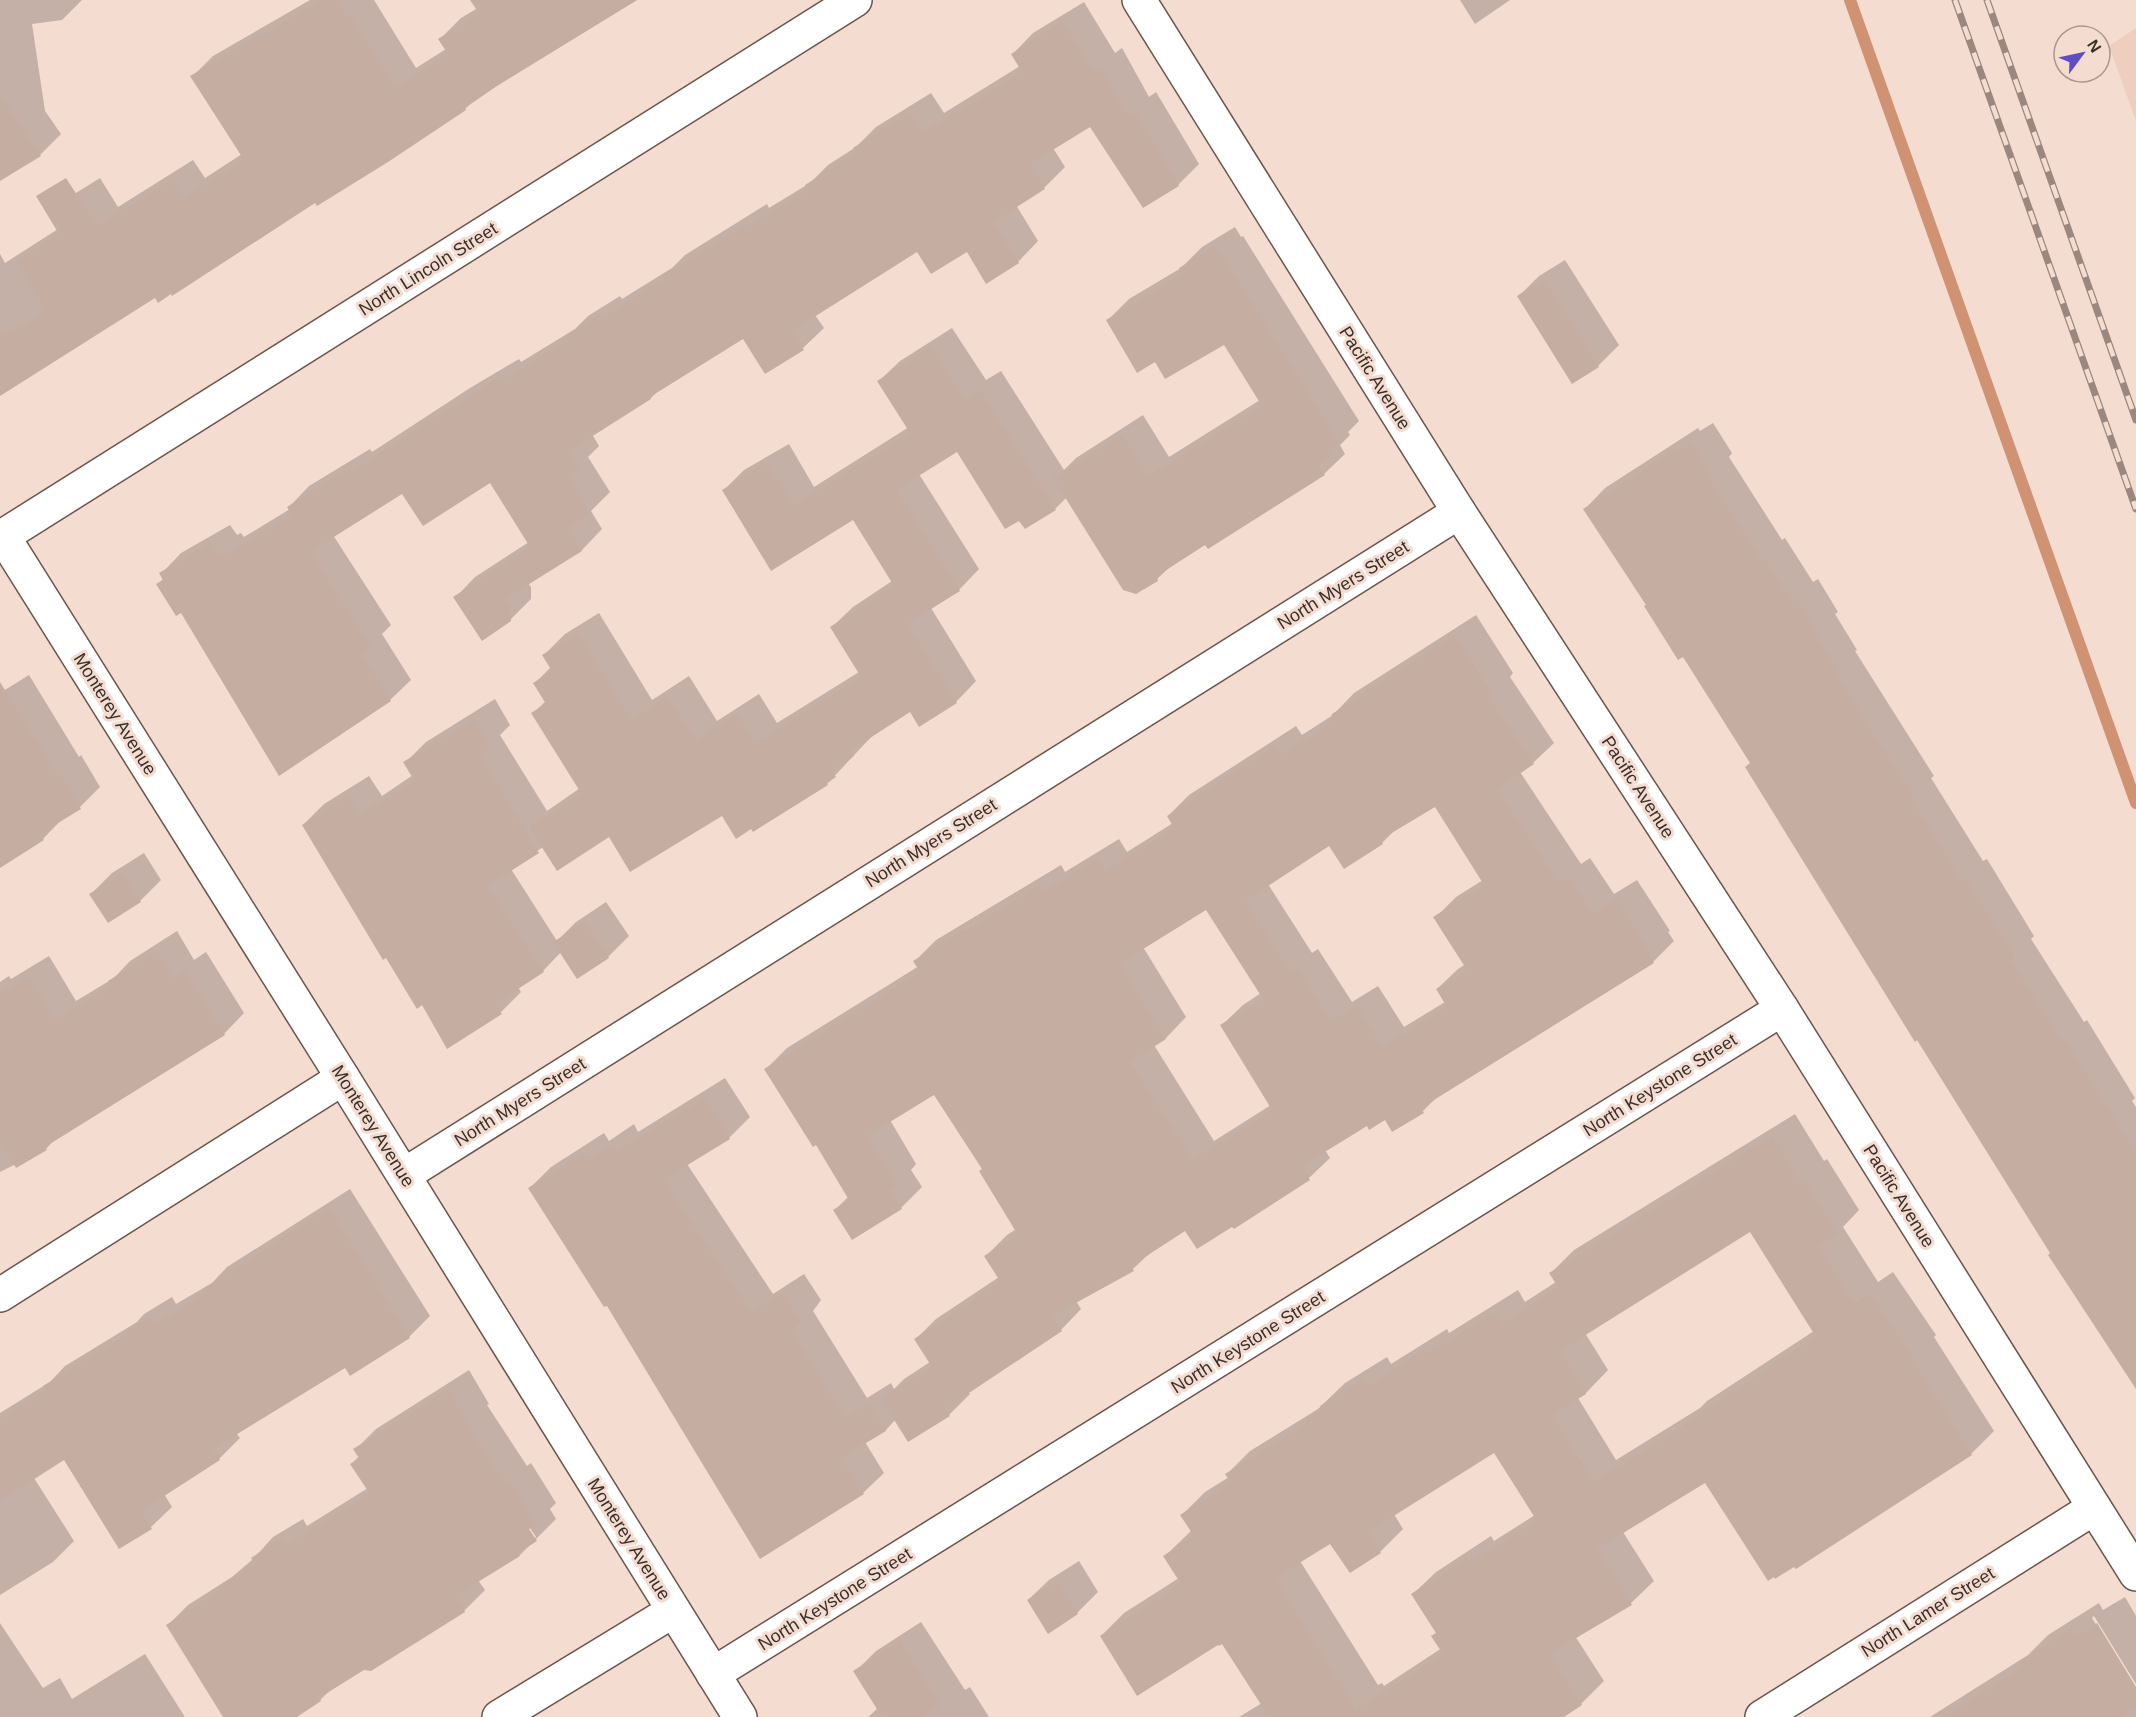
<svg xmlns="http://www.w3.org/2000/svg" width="2136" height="1717" font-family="Helvetica,sans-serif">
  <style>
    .built { fill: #eecfbf }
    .shadow { fill: #0003; fill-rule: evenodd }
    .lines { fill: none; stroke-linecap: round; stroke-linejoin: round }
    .stream { stroke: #cf9374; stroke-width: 12 }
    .building { fill: #c5ada1; fill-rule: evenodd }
    .minor-casing { stroke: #6a554b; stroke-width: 36 }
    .minor { stroke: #fff; stroke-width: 33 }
    .rail-casing { stroke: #9a8880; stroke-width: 7 }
    .rail { stroke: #f5dcd0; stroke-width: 4.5; stroke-dasharray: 14; stroke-linecap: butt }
    .labels { text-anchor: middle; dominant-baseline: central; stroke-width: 6; stroke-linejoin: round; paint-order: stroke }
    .street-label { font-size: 18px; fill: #392f2a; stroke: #f5dcd0 }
  </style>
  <rect width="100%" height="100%" fill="#f5dcd0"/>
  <polygon class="built" points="2136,28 2136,121 2109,46"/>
  <g class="shadow">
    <polygon points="0,0 82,0 62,20 32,24 45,111 61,134 40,155 0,179"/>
    <polygon points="310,0 374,0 416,68 446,49 440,39 461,18 476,9 470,0 637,0 474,100 465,109 172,292 155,296 0,388 0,254 5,263 58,229 71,196 100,178 118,207 193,160 205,178 242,154 192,77 213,56"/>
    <polygon points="1460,0 1510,0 1475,24"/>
    <polygon points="1084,2 1115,53 1122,48 1149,97 1156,92 1199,164 1178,185 1090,125 1053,148 1065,167 1044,188 1016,205 1038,241 1018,262 967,250 918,250 815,315 824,328 803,348 743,337 660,389 651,398 592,434 599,446 588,457 610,492 591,511 602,529 582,550 528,583 531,587 531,599 510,620 455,598 475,577 529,542 491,481 402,492 333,535 391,625 382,634 411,680 390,700 158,584 164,578 161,574 181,553 230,525 237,535 241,533 244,537 290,509 289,507 309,486 370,449 372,452 470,388 519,359 521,362 575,329 588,316 620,296 622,299 672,268 685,255 767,204 769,208 810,183 828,165 856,147 876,127 931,93 944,113 1020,66 1013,54 1033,33"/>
    <polygon points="1235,227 1241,237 1243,236 1359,421 1348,432 1350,435 1340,445 1345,454 1324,474 1206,543 1171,566 1157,579 1067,497 1055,509 957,450 919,474 979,569 959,590 931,608 976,681 956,702 910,710 874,734 827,784 722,814 543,847 511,869 557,941 576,922 606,902 629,936 608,957 561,952 543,971 518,987 521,992 501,1012 423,1003 303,825 324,804 369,776 382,796 413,775 405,763 426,742 495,699 510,725 500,735 547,811 580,788 533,713 546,701 535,683 551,667 544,655 565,634 599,613 652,700 689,676 717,721 759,694 777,723 859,672 832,627 853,607 892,581 853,518 771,569 723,491 744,470 789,444 814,487 909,427 879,381 900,361 952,328 986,380 1001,371 1064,470 1076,458 1143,415 1169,457 1260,400 1224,343 1156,360 1108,320 1129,299 1181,268 1202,247"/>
    <polygon points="1565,260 1619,345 1598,366 1518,297 1539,276"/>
    <polygon points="1713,423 1732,453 1729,457 1782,540 1785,538 1813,582 1818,579 1838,612 1835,614 1857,650 1855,651 1934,776 1931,778 1983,861 1987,859 2034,936 2031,939 2084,1022 2087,1020 2135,1098 2132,1101 2136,1107 2136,1388 1684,655 1647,605 1585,509 1605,488 1698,428 1700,431"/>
    <path d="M1476 615 1513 673 1510 677 1554 743 1533 763 1520 772 1581 864 1590 858 1614 894 1637 880 1670 931 1668 932 1674 941 1653 962 1439 1095 1423 1111 1385 1118 1368 1124 1325 1150 1330 1158 1309 1178 1186 1229 1152 1251 1133 1269 1076 1301 1081 1309 1061 1330 968 1392 970 1394 949 1415 896 1419 886 1430 865 1442 884 1473 863 1493 607 1304 530 1188 551 1167 604 1133 609 1141 634 1124 638 1132 725 1078 750 1117 729 1138 687 1164 773 1294 804 1274 821 1300 813 1311 867 1398 891 1383 894 1389 904 1379 930 1362 916 1339 936 1319 999 1277 986 1256 1007 1235 1016 1229 983 1169 934 1093 890 1120 916 1164 911 1170 922 1187 901 1208 835 1210 849 1196 816 1143 766 1069 787 1048 919 966 915 961 936 940 1061 865 1065 872 1119 839 1127 852 1173 823 1168 816 1189 795 1296 726 1302 735 1333 715 1354 693ZM1435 804 1483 880 1456 897 1435 918 1466 964 1458 969 1437 989 1445 1002 1404 1027 1378 986 1352 1002 1318 949 1312 953 1268 884 1329 844 1382 843 1397 828ZM1206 908 1261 993 1243 1005 1222 1025 1271 1105 1214 1141 1154 1045 1166 1038 1186 1017 1143 947Z"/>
    <polygon points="29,675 79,757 81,755 100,787 80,807 63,818 43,839 0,866 0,693"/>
    <polygon points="144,853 161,880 140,901 91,894 112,873"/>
    <polygon points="177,931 194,960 206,952 244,1013 224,1034 56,1138 46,1149 0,1172 0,982 9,976 11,979 49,956 76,1001 114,978 130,961"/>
    <path d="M1795 1114 1824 1161 1827 1159 1859 1210 1843 1227 1878 1282 1893 1272 1936 1335 1934 1337 1994 1431 1971 1454 1706 1481 1623 1532 1654 1581 1631 1603 1575 1636 1604 1681 1581 1704 1561 1717H1239L1262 1703 1223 1642 1101 1636 1124 1613 1179 1578 1165 1556 1192 1530 1182 1515 1205 1492 1229 1477 1227 1474 1250 1451 1318 1409 1345 1383 1387 1357 1391 1364 1447 1329 1449 1333 1518 1290 1525 1302 1556 1282 1551 1273 1574 1250ZM1750 1230 1814 1331 1707 1401 1700 1408 1616 1460 1578 1398 1586 1393 1608 1370 1585 1333ZM1494 1451 1535 1515 1494 1541 1491 1536 1436 1572 1413 1594 1437 1632 1442 1648 1384 1686 1382 1683 1378 1685 1300 1561 1331 1541 1380 1552 1403 1529 1394 1514Z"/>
    <polygon points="350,1189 430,1316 409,1337 346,1366 236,1433 240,1438 219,1459 164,1494 172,1507 151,1527 64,1458 34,1478 74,1541 53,1562 0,1595 0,1413 50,1382 65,1366 137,1322 144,1314 172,1297 176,1304 212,1283 227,1267"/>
    <path d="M469 1370 489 1404 487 1405 527 1466 531 1463 556 1503 550 1509 556 1519 520 1555 478 1580 485 1590 464 1611 370 1670 363 1668 334 1687 320 1700 294 1717H225L168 1625 188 1605 232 1577 253 1559 273 1537 303 1519 307 1526 368 1488 352 1464 359 1456 355 1450 376 1429ZM526 1522 536 1537 534 1539 524 1524Z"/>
    <polygon points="1079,1561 1098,1592 1077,1613 1048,1632 1028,1600 1049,1580"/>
    <polygon points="2125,1597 2136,1616 2136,1684 2094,1616 2092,1618 2136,1690 2136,1717 1930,1717 2028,1655 2048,1635 2099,1603 2103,1610"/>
    <polygon points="921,1622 965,1690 970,1687 989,1717 868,1717 878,1708 855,1672 876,1651"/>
    <polygon points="0,1623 43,1688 60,1678 72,1699 145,1654 185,1717 0,1717"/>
  </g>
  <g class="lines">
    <polyline class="stream" points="1850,0 2136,803"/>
  </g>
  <g class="building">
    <polygon points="320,0 337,0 348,18 350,16 395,88 448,54 438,39 481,12 473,0 637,0 504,81 465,108 466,110 388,162 317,206 315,203 172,296 171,294 158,303 155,298 0,396 0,334 12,332 46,311 17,261 59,234 36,196 66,178 97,226 172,180 184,198 244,160 190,76 259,35 260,37"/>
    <polygon points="1062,22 1094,72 1101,68 1128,116 1135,112 1179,186 1143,208 1090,127 1030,164 1045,189 993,222 1019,263 986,284 967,252 931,274 917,252 792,331 804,350 765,374 743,339 650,397 651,399 569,451 580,468 567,476 590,514 568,527 582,551 505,599 511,608 511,621 482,641 453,597 530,547 490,483 423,526 402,494 310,552 371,647 361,654 391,701 279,776 181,613 176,616 156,584 163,580 159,573 209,544 216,555 220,552 223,556 292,515 287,507 349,468 351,472 448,409 498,379 499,382 567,340 565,336 599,315 601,319 664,279 662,276 746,224 748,227 808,190 805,185 856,153 853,148 910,112 922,133 1022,72 1011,54"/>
    <polygon points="0,96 41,156 0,181"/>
    <polygon points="1214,247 1220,256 1222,255 1339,443 1326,452 1330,457 1318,465 1325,475 1208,549 1205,545 1157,576 1158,581 1136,594 1123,590 1053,478 1122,435 1148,476 1262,406 1224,345 1165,379 1155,362 1137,373 1106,320 1183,274 1179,268"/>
    <polygon points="1544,279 1599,367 1572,384 1517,296"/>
    <polygon points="931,347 965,400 980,390 1056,510 1025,529 1019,521 1005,529 957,452 896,490 960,591 907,624 957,703 919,727 910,712 850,751 854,756 831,770 836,777 827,783 828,785 753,832 751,829 736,839 722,816 630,872 609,837 557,871 529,827 581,793 531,713 546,704 533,683 552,671 542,655 578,633 631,720 667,696 696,740 737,714 755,743 861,677 830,627 894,586 853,520 771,571 722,490 767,463 793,506 910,433 877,381"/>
    <polygon points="1691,443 1712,475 1708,478 1761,559 1763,557 1792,602 1797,599 1818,634 1815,635 1838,671 1835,673 1914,798 1911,799 1962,881 1965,878 2015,958 2011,960 2062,1042 2065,1040 2136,1153 2136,1389 2048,1255 2050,1253 1917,1040 1915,1042 1745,767 1750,763 1683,657 1678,660 1644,606 1646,605 1583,509 1677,448 1679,451"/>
    <path d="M1454 635 1493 695 1489 698 1534 764 1497 789 1559 883 1569 877 1593 914 1616 899 1650 953 1648 954 1654 963 1421 1108 1424 1113 1392 1132 1385 1120 1369 1130 1367 1126 1302 1166 1310 1180 1234 1229 1232 1227 1197 1249 1185 1231 1131 1266 1134 1271 1052 1316 1062 1331 945 1409 950 1416 908 1442 881 1399 932 1367 914 1339 1000 1281 984 1256 1018 1235 979 1171 982 1169 934 1095 867 1136 897 1186 890 1190 902 1209 852 1240 833 1210 849 1200 816 1145 813 1147 764 1069 920 972 913 961 964 929 965 931 1039 885 1044 892 1098 858 1105 871 1174 828 1167 816 1275 746 1281 755 1330 723 1332 714ZM1435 807 1484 885 1433 917 1467 970 1436 989 1447 1007 1382 1047 1357 1006 1331 1022 1297 968 1290 973 1245 901 1329 846 1344 869 1383 844 1380 840ZM1206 910 1263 999 1220 1025 1272 1110 1193 1160 1130 1062 1166 1039 1119 964Z"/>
    <polygon points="0,682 58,776 61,775 81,809 40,834 44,840 0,868"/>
    <polygon points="474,719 490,747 479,754 539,853 487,886 544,972 495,1004 502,1014 447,1049 422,1005 417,1009 386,958 383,960 302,825 348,796 360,815 414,780 403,762"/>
    <polygon points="123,873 141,902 108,923 89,894"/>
    <polygon points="585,922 609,958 577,979 553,942"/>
    <polygon points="156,951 173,979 185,972 225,1035 45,1147 47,1150 16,1168 0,1141 0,993 28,976 55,1020 111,986 108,981"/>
    <polygon points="704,1098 730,1139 663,1180 752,1313 783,1293 801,1322 796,1325 797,1328 792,1332 845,1418 869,1403 886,1431 841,1458 864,1494 760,1559 607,1306 604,1307 528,1188 583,1153 588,1160 613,1144 617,1151"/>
    <path d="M1772 1136 1801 1183 1804 1181 1838 1234 1818 1246 1854 1304 1870 1294 1914 1359 1912 1360 1972 1455 1796 1569 1794 1567 1775 1579 1774 1577 1768 1581 1705 1483 1597 1549 1632 1605 1549 1654 1582 1705 1564 1717H1269L1222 1644 1219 1646 1218 1645 1137 1696 1100 1636 1181 1584 1163 1556 1194 1536 1180 1515 1231 1483 1225 1474 1306 1424 1304 1421 1322 1409 1320 1406 1363 1379 1368 1386 1424 1350 1426 1354 1495 1312 1502 1324 1558 1287 1549 1273ZM1750 1232 1816 1337 1768 1367 1769 1368 1683 1424 1684 1426 1593 1482 1552 1415 1586 1394 1560 1351ZM1494 1453 1537 1521 1470 1562 1467 1558 1411 1594 1436 1633 1431 1636 1443 1654 1356 1710 1275 1578 1330 1544 1350 1573 1381 1553 1368 1532Z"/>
    <polygon points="329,1208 410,1338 350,1376 345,1368 213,1449 220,1460 141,1511 152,1529 119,1549 64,1460 0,1501 0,1419 46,1390 43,1386 123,1337 122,1335 150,1317 155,1324 207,1292 205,1288"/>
    <polygon points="448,1390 469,1425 467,1426 506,1485 510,1482 536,1525 529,1529 537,1541 518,1553 520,1556 455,1596 465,1612 371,1671 364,1670 319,1698 321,1701 297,1717 223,1717 166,1625 220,1590 219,1587 255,1564 251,1558 282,1538 286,1545 370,1494 350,1464 359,1458 353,1449"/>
    <polygon points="1058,1581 1078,1614 1048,1634 1027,1600"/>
    <polygon points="2097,1623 2136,1687 2136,1708 2122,1717 1945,1717 2022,1667 2019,1662 2071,1629 2076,1637"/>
    <polygon points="900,1641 940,1705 921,1717 882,1717 853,1671"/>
  </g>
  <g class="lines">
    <g class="minor-casing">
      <g id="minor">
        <polyline points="1139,0 1459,512 1782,1009 2136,1574"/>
        <polyline points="3,536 343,1078 740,1717"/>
        <polyline points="0,538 855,0"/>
        <polyline points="404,1175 1459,512"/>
        <polyline points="0,1295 343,1078"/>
        <polyline points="713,1674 1782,1009"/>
        <polyline points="499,1717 673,1611"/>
        <polyline points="1762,1717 2094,1508"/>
      </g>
    </g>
    <use href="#minor" class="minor"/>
    <g class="rail-casing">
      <g id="rail">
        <polyline points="1955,0 2136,509"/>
        <polyline points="1987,0 2136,420"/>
      </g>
    </g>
    <use href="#rail" class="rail"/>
  </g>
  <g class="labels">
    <g class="street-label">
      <text transform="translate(428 269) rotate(-32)">North Lincoln Street</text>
      <text transform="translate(1375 378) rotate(58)">Pacific Avenue</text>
      <text transform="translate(1343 585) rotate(-32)">North Myers Street</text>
      <text transform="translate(115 714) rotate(58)">Monterey Avenue</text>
      <text transform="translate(1638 787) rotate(57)">Pacific Avenue</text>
      <text transform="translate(931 843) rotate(-32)">North Myers Street</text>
      <text transform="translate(1660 1085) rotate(-32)">North Keystone Street</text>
      <text transform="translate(520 1102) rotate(-32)">North Myers Street</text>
      <text transform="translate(373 1126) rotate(58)">Monterey Avenue</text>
      <text transform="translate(1899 1196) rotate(58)">Pacific Avenue</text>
      <text transform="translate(1248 1342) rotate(-32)">North Keystone Street</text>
      <text transform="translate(629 1539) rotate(58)">Monterey Avenue</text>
      <text transform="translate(835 1599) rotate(-32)">North Keystone Street</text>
      <text transform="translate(1928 1612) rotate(-32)">North Lamer Street</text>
    </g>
  </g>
  <g transform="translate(2082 54) rotate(57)"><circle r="28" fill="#f5dcd0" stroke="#aa978e" stroke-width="1.5"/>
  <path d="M0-4.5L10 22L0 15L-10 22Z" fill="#5e4dc6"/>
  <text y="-9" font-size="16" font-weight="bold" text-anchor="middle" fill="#392f2a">N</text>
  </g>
</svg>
